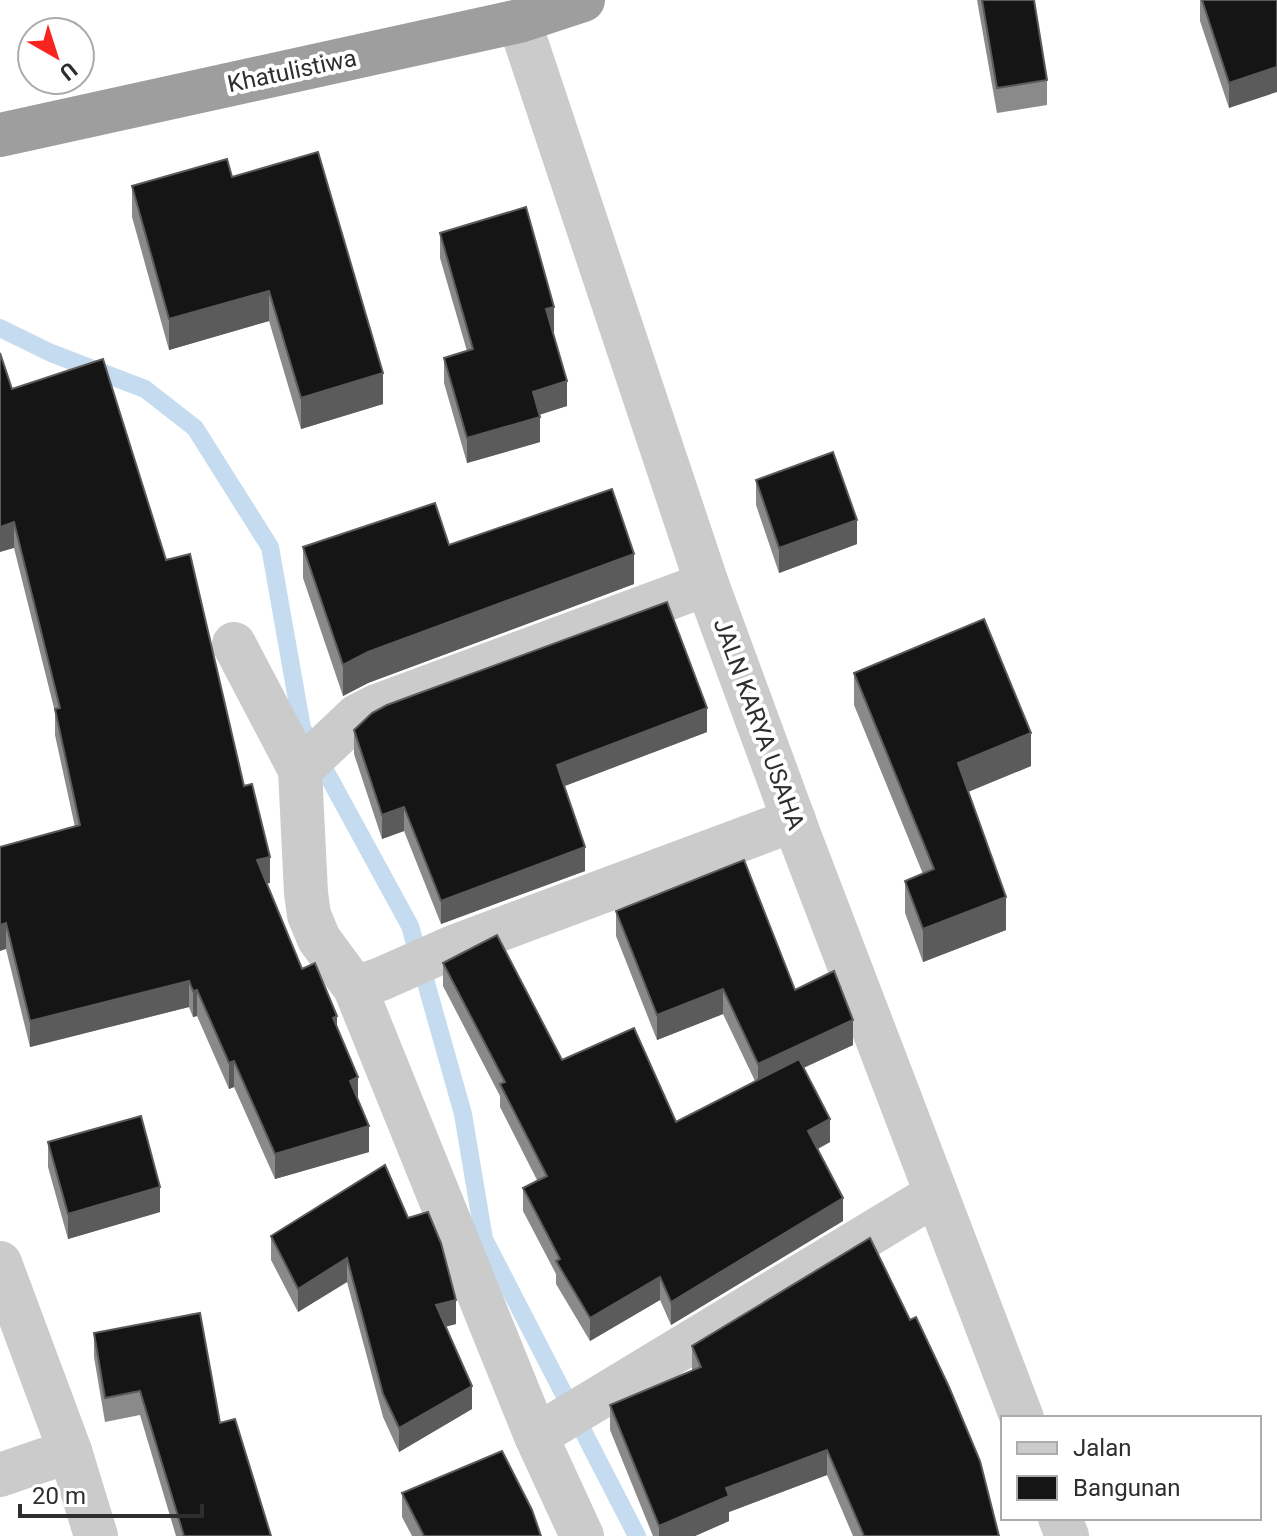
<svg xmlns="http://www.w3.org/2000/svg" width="1277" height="1536" font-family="Roboto,sans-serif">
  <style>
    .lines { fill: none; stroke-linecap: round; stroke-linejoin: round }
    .stream { stroke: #c5dbef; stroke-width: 18 }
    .minor { stroke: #cbcbcb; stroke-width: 44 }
    .trunk { stroke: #9e9e9e; stroke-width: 44 }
    .wall { fill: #8a8a8a }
    .shaded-wall { fill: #5b5b5b }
    .building { fill: #151515; stroke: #5b5b5b; stroke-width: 2 }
    .labels { text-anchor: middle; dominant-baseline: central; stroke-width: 8; stroke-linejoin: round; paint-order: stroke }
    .street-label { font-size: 24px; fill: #2e2e2e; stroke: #fff }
  </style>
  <rect width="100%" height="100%" fill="#fff"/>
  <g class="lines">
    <polyline class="stream" points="0,328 51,353 145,389 195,428 270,547 302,728 410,926 463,1114 484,1239 637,1536"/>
    <g class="minor">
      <polyline points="519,21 707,584 800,837 1022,1418"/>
      <polyline points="234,644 300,770 306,893 309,915 319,939 355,988 536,1436 582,1536"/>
      <polyline points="300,770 357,716 377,706 707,584"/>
      <polyline points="355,988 381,979 453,947 794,820"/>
      <polyline points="0,1263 70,1451 96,1536"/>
      <polyline points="536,1436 936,1194"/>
      <polyline points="0,1475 70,1451"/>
      <polyline points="1060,1518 1067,1536"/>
    </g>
    <polyline class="trunk" points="0,135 519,21 583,0"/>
  </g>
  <g class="wall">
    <polygon points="977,0 1034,0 1047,80 1047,105 997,113"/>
    <polygon points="1200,0 1277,0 1229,108 1200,21"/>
    <polygon points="232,177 383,404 301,429 269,321 169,350 132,217 132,186"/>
    <polygon points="440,233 554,332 553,332 567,406 539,414 540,442 467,463 444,383 444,358 467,351 440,258"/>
    <polygon points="12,389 166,560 244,786 270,883 266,883 302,969 337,1029 358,1100 369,1152 275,1179 234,1087 229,1089 197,1016 193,1017 189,1007 30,1047 6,949 0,847 75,827 55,735 55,712 14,548"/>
    <polygon points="756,480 857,544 779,573 756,505"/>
    <polygon points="449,545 634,584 368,683 343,696 303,578 303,547"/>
    <polygon points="854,673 1031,766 968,792 1006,930 923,962 905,913 905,881 923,874 854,705"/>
    <polygon points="354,730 707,732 564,786 585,871 441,924 404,831 382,839 354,754"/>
    <polygon points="616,911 795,990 853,1045 804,1067 830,1142 818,1149 843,1221 671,1325 660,1300 590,1341 556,1284 556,1274 523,1211 523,1188 537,1180 500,1107 500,1096 443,986 443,963 562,1060 676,1122 755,1081 723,1014 657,1040 616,936"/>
    <polygon points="48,1142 160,1212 68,1239 48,1167"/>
    <polygon points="408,1218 456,1324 445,1327 472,1409 399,1452 383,1417 347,1282 298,1312 271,1260 271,1236"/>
    <polygon points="94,1333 220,1423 271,1536 176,1536 140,1415 105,1422 94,1357"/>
    <polygon points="692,1346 999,1536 853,1536 827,1475 729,1512 729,1521 695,1536 653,1536 610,1430 610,1405 692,1370"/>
    <polygon points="402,1493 541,1536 412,1536 402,1517"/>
  </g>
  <g class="shaded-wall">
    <polygon points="1277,67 1277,92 1229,108 1229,83"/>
    <polygon points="269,291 269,321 169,350 169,319"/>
    <polygon points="554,307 554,332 546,334 546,309"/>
    <polygon points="383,373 383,404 301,429 301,398"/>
    <polygon points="567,381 567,406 533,417 533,392"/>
    <polygon points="540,417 540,442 467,463 467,438"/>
    <polygon points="857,520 857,544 779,573 779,548"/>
    <polygon points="14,522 14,548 0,552 0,527"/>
    <polygon points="634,554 634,584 368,683 343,696 343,665 368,652"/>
    <polygon points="707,708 707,732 557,789 557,765"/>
    <polygon points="1031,733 1031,766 958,796 958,763"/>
    <polygon points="404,807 404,831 382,839 382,815"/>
    <polygon points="585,847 585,871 441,924 441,901"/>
    <polygon points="270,857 270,883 257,886 257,860"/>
    <polygon points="1006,897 1006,930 923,962 923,929"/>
    <polygon points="6,923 6,949 0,951 0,925"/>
    <polygon points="189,981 189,1007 30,1047 30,1021"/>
    <polygon points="723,989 723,1014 657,1040 657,1015"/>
    <polygon points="197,990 197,1016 193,1017 193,991"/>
    <polygon points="337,1016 337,1042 333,1018"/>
    <polygon points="853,1020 853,1045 758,1089 758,1064"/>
    <polygon points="234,1061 234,1087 229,1089 229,1063"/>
    <polygon points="358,1077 358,1103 350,1081"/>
    <polygon points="830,1119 830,1142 808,1154 808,1131"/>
    <polygon points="369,1126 369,1152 275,1179 275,1154"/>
    <polygon points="160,1187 160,1212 68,1239 68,1214"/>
    <polygon points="843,1198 843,1221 671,1325 671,1302"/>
    <polygon points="347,1258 347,1282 298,1312 298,1289"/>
    <polygon points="660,1277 660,1300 590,1341 590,1318"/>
    <polygon points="456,1300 456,1324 436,1329 436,1305"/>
    <polygon points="472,1386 472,1409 399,1452 399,1428"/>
    <polygon points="827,1450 827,1475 729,1512 729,1521 695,1536 659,1536 659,1526 726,1488"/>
  </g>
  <g class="building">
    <polygon points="982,0 1034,0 1047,80 997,88"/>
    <polygon points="1202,0 1277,0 1277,67 1229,83"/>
    <polygon points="318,152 383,373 301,398 269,291 169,319 132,186 227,159 232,177"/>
    <polygon points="526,207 554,307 546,309 567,381 533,392 540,417 467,438 444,358 473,349 440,233"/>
    <polygon points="0,353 12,389 103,359 166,560 190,554 244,786 252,784 270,857 257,860 302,969 315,963 337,1016 333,1018 358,1077 350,1081 369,1126 275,1154 234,1061 229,1063 197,990 193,991 189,981 30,1021 6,923 0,925 0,847 80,825 55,709 60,708 14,522 0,527"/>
    <polygon points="833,452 857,520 779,548 756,480"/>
    <polygon points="612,489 634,554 368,652 343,665 303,547 435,503 449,545"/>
    <polygon points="667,602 707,708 557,765 585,847 441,901 404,807 382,815 354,730 372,713 387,705"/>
    <polygon points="984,619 1031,733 958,763 1006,897 923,929 905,881 934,869 854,673"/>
    <polygon points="744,860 795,990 834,971 853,1020 758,1064 723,989 657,1015 616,911"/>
    <polygon points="497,935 562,1060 634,1028 676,1122 799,1059 830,1119 808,1131 843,1198 671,1302 660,1277 590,1318 556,1261 560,1259 523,1188 547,1176 500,1084 505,1082 443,963"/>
    <polygon points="141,1116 160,1187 68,1214 48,1142"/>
    <polygon points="385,1165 408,1218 428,1212 441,1243 456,1300 436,1305 472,1386 399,1428 383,1394 347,1258 298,1289 271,1236"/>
    <polygon points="870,1238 910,1320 916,1317 949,1387 980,1461 999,1536 864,1536 827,1450 726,1488 729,1496 659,1526 610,1405 701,1367 692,1346"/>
    <polygon points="200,1313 220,1423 235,1419 271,1536 184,1536 140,1391 105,1398 94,1333"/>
    <polygon points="502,1451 532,1510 541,1536 424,1536 402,1493"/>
  </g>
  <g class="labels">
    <g class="street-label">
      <text transform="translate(292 71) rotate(-12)">Khatulistiwa</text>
      <text transform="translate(759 724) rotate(70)">JALN KARYA USAHA</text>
    </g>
  </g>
  <rect x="1001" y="1416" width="260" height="104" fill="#ffffff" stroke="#ababab" stroke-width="2"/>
  <rect x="1017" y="1442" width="40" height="12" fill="#cbcbcb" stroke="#ababab" stroke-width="2"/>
  <text x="1073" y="1456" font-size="24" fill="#2e2e2e">Jalan</text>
  <rect x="1017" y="1476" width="40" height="24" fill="#151515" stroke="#ababab" stroke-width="2"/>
  <text x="1073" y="1496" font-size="24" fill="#2e2e2e">Bangunan</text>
  <g transform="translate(56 56) rotate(141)"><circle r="38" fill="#ffffff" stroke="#ababab" stroke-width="2"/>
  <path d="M0-6L14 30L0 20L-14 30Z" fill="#f7241f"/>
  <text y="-12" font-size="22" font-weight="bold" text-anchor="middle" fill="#2e2e2e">U</text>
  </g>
  <path d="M20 1504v12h182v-12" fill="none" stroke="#2e2e2e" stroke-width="4"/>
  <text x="32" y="1504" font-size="24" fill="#2e2e2e" stroke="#ffffff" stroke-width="6" paint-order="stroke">20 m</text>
</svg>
